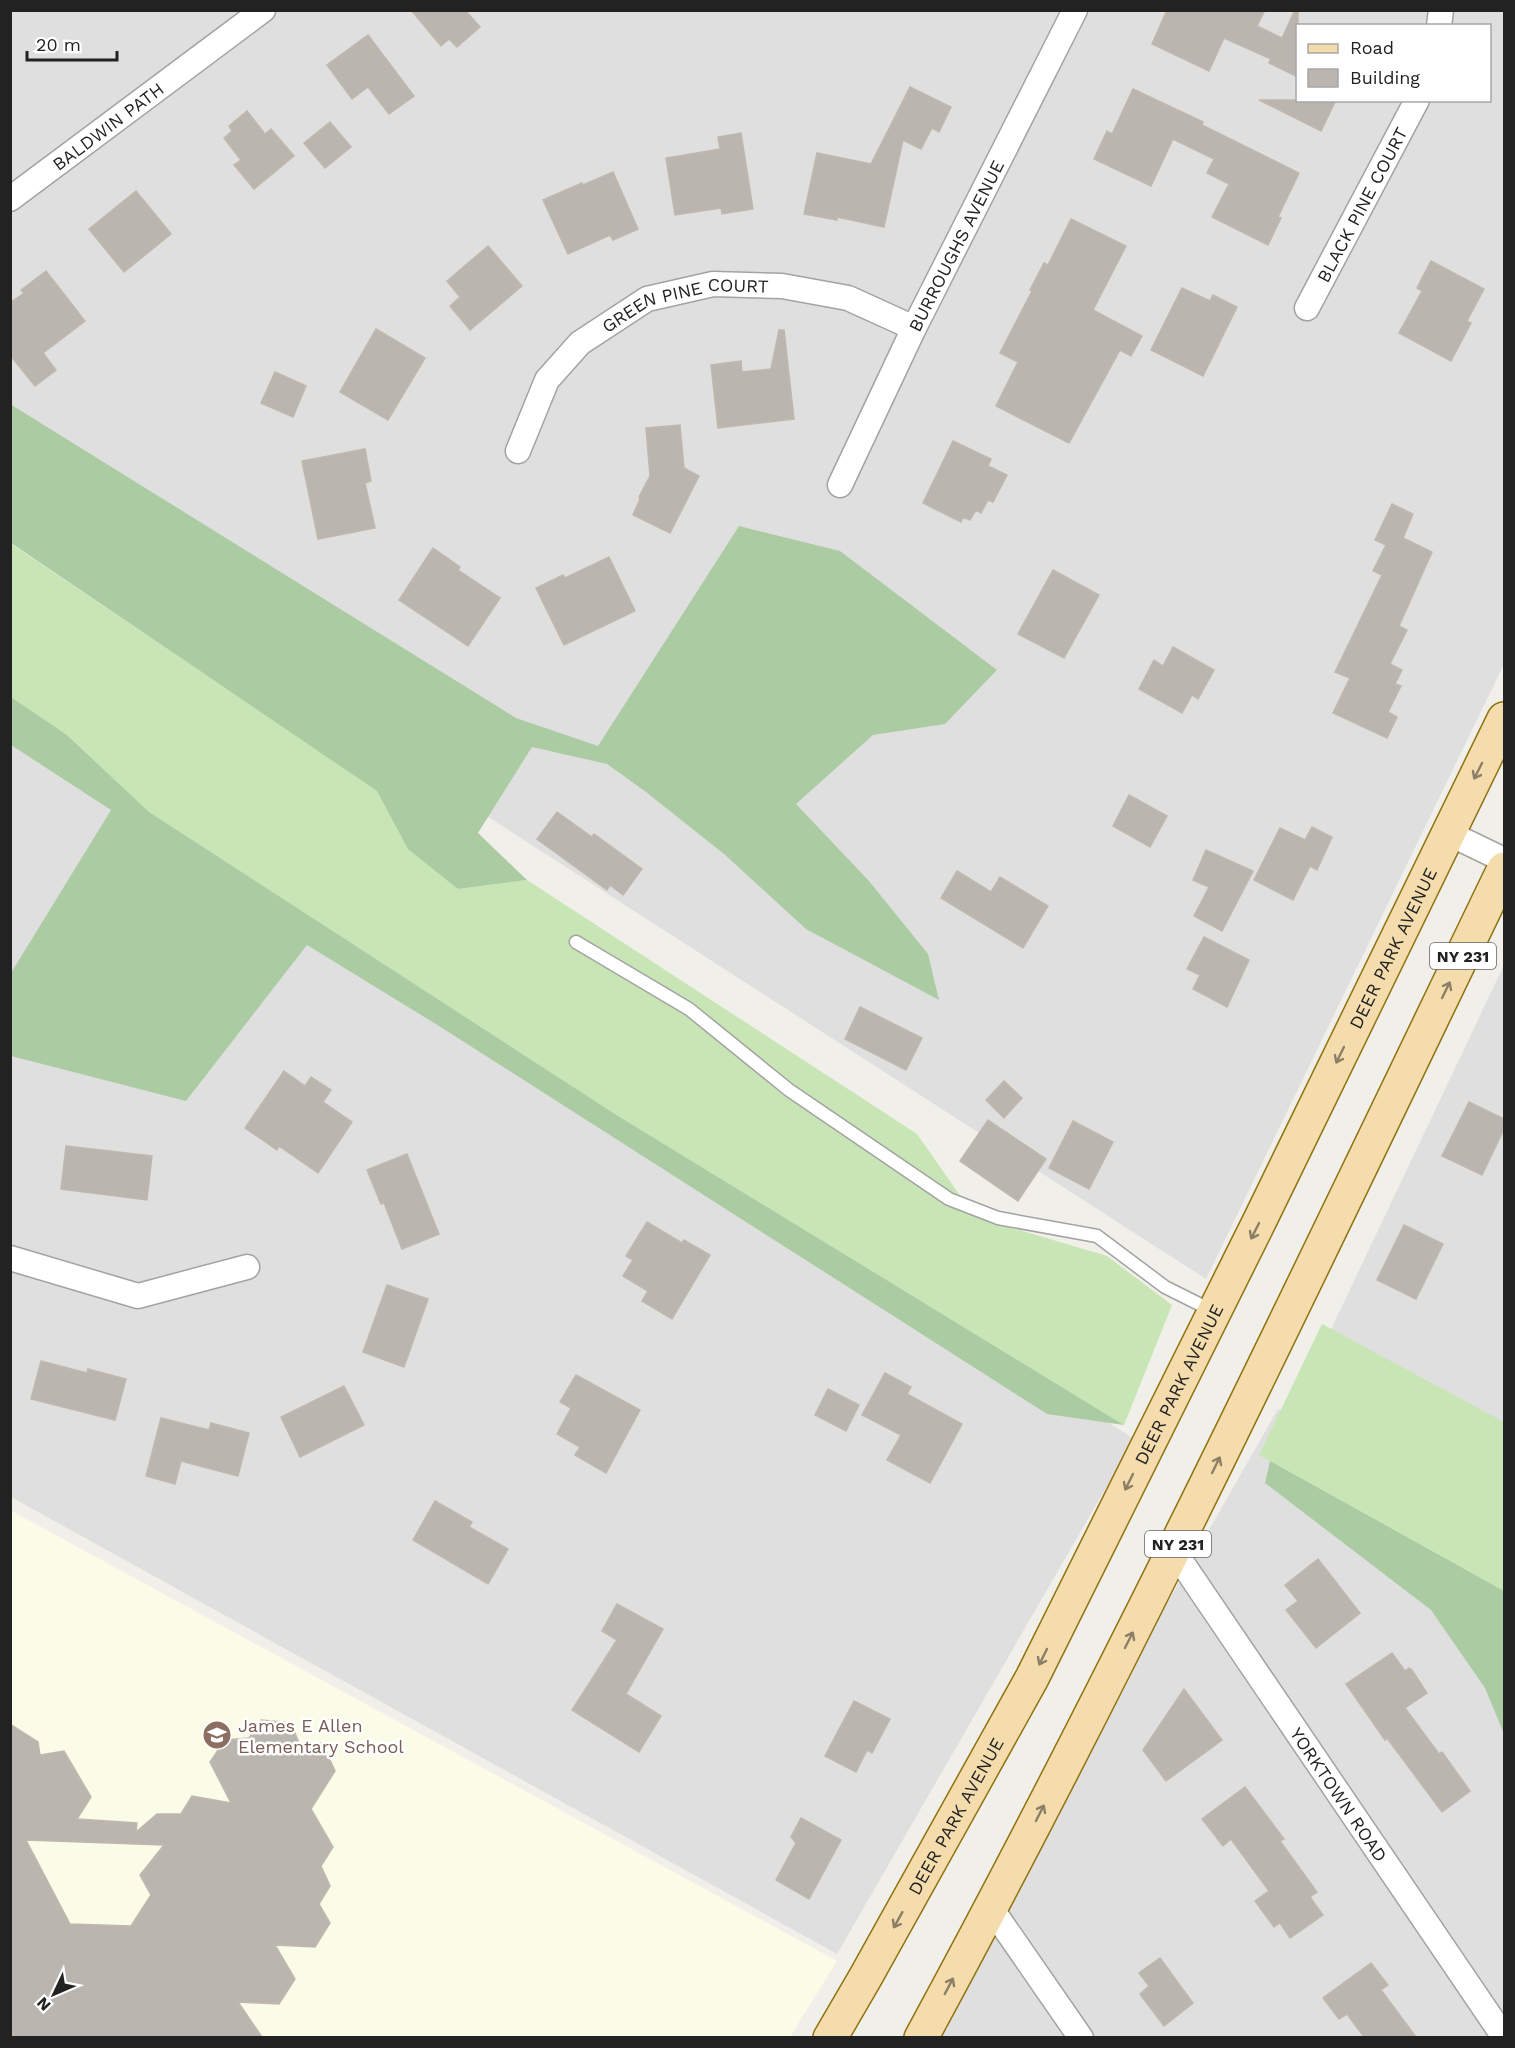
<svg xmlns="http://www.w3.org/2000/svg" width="1515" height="2048" font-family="'Work Sans',sans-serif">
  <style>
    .residential { fill: #e0dfdf; fill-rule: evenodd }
    .education { fill: #fafce7 }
    .grass { fill: #c8e5b5 }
    .forest { fill: #abcca3 }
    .building { fill: #bab5af; stroke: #c1b8ad; stroke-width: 1.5; fill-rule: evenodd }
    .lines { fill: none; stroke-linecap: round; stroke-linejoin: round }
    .service-casing { stroke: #a3a3a3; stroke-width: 15 }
    .minor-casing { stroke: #a3a3a3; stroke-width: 27 }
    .primary-casing { stroke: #90720f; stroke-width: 36 }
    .service { stroke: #fff; stroke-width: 12 }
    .minor { stroke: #fff; stroke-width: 24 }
    .primary { stroke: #f4dcac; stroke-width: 33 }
    .oneway { stroke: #8b7f67 }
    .labels { text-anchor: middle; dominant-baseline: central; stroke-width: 5; stroke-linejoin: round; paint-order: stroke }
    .shield { fill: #fff; stroke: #646464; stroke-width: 1.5 }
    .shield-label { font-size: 16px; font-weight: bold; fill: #222 }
    .street-label { font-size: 18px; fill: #222; stroke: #fff }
    .education-label { font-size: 18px; fill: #785e54; stroke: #fff; text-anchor: start }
  </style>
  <rect width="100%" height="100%" fill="#f1efea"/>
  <g class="residential">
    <path d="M10 11H1504V664L1206 1279 11 510ZM1298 26H1490V100H1298Z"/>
    <polygon points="10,713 1134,1439 837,1954 11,1497"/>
    <polygon points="1504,965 1504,1460 1326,1340"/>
    <polygon points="1278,1409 1504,1553 1504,2037 919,2038"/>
  </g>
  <polygon class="education" points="10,1510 837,1961 790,2037 11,2037"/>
  <g class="grass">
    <polygon points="10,543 382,794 458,889 527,880 917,1134 975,1217 1107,1256 1172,1305 1124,1425 618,1116 149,812 67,735 11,697"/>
    <polygon points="1322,1324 1504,1422 1504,1591 1259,1455"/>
  </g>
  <g class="forest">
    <polygon points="10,404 516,718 598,746 739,526 840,551 997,670 945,724 873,735 796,804 869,881 928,954 939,1000 806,929 724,854 646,792 607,764 532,747 478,833 527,880 458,889 408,849 377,791 11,543"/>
    <polygon points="11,697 67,735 149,812 618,1116 1124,1425 1047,1414 439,1026 307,945 186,1101 11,1056 11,973 111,810 11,745"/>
    <polygon points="1270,1461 1504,1591 1504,1734 1485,1688 1431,1610 1265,1483"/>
  </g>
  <g class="building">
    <polygon points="411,10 465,10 480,27 457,47 449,39 441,46"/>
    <polygon points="1167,10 1265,10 1257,26 1282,38 1295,10 1298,10 1298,77 1269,63 1271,59 1224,38 1209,71 1152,44"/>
    <polygon points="368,35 414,96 389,114 368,87 352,99 327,65"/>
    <polygon points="910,87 951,107 939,132 932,128 921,149 903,140 884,227 837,217 837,220 804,214 817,153 871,164"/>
    <polygon points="1133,89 1203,122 1202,125 1299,173 1278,217 1281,218 1268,245 1212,217 1229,184 1207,173 1214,159 1173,139 1151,186 1094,159 1107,131 1112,134"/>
    <polygon points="1259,100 1336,100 1321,131"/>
    <polygon points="247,111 265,134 271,129 294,156 254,189 234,165 241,160 224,138 232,131 229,126"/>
    <polygon points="330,122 351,147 325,168 304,143"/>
    <polygon points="741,133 753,209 722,214 721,208 675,215 666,158 720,149 718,137"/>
    <polygon points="613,172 638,229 613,240 610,235 568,254 543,200 582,183 583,185"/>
    <polygon points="136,191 171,234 124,272 89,229"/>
    <polygon points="1071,219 1126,246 1093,310 1142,336 1131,356 1120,350 1069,443 996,406 1018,362 1000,353 1032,291 1030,290 1044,263 1048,265"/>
    <polygon points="488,246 522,286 470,330 450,306 460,297 447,281"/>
    <polygon points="1431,261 1484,289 1467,321 1471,323 1451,361 1399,333 1422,291 1417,288"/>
    <polygon points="46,271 85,321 43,353 56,370 35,386 10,355 10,303 24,293 21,290"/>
    <polygon points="1182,288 1210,301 1213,295 1237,307 1203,376 1151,350"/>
    <polygon points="376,329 425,358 388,420 340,392"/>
    <polygon points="779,330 784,330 794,419 718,428 711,365 741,361 742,372 771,369"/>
    <polygon points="275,372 306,386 293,417 261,403"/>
    <polygon points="680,425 684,468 699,476 670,533 633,515 640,499 639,497 650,476 646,428"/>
    <polygon points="953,441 991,459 988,466 1007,475 993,502 988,500 981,513 976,510 970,520 963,517 961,522 923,503"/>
    <polygon points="365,449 371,481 365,483 375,528 318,539 302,461"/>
    <polygon points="1392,504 1413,514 1403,538 1432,552 1399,626 1407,630 1390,664 1402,670 1395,684 1401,686 1388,712 1397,717 1387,738 1333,713 1350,678 1335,672 1382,575 1373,571 1386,545 1375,540"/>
    <polygon points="433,548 460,567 458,570 500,598 468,646 399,600"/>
    <polygon points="609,557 635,611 564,645 536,588 563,575 565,578"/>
    <polygon points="1053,570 1099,595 1064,658 1018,634"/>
    <polygon points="1173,647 1214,670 1198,699 1192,695 1182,713 1139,689 1154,660 1163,666"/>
    <polygon points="1129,795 1167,816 1150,847 1113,826"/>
    <polygon points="557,812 592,837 594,834 642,869 623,895 610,885 607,890 537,839"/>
    <polygon points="1312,827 1332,837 1317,870 1310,866 1293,900 1254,880 1280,828 1305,840"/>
    <polygon points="1206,850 1253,871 1222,931 1194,916 1209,887 1193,880"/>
    <polygon points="957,871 991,892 1000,877 1048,906 1023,948 941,898"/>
    <polygon points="1204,937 1249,960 1227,1007 1193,989 1200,975 1187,969"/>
    <polygon points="860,1007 922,1038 906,1070 845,1039"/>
    <polygon points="284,1071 305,1086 311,1077 331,1090 323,1102 352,1122 318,1173 279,1146 277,1150 245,1128"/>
    <polygon points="1004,1081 1022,1098 1004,1118 986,1100"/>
    <polygon points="1469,1102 1504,1119 1504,1129 1482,1175 1442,1156"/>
    <polygon points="988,1120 1046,1159 1018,1201 960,1161"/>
    <polygon points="1073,1121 1113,1142 1089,1189 1049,1168"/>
    <polygon points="66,1146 152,1156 147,1200 61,1189"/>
    <polygon points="407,1154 439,1234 402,1249 384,1203 381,1204 367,1170"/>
    <polygon points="647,1222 682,1243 684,1240 710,1255 672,1319 642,1301 648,1291 623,1276 633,1260 626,1256"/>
    <polygon points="1404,1225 1443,1244 1416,1299 1377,1280"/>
    <polygon points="387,1285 428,1299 404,1367 363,1352"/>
    <polygon points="41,1361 87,1373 88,1369 126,1379 115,1420 31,1399"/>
    <polygon points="885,1373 911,1387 907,1394 962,1424 930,1483 887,1460 901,1435 862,1415"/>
    <polygon points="576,1375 640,1410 606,1473 575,1455 580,1447 557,1434 571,1408 560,1402"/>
    <polygon points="344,1386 364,1425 300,1457 281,1417"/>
    <polygon points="828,1389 859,1405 846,1431 815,1415"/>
    <polygon points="161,1418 209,1430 211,1423 249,1433 238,1476 181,1461 175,1484 146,1476"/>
    <polygon points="435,1501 472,1522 469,1527 508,1549 488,1584 413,1540"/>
    <polygon points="1318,1559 1360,1613 1316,1648 1286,1610 1298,1601 1285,1585"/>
    <polygon points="617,1604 663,1629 626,1694 661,1716 639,1752 572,1710 617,1640 602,1631"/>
    <polygon points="1392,1653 1405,1671 1409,1668 1412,1670 1427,1693 1405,1708 1439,1754 1442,1752 1470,1791 1442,1812 1387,1738 1385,1740 1346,1684"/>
    <polygon points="1184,1689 1222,1740 1166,1781 1143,1750"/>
    <polygon points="854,1701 890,1719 872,1753 867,1750 856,1772 825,1756"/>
    <path d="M261 1720 291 1723 299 1743H322L335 1771 311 1809 333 1847 321 1866 330 1886 319 1904 330 1923 315 1947 275 1945 295 1979 279 2004 238 2002 262 2037H10V1724L38 1742 40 1755 64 1751 91 1797 77 1819 137 1823 136 1832 157 1814H181L192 1796 231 1803 210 1762 225 1740 249 1738ZM26 1840 136 1844 164 1845 140 1875 151 1895 131 1926 70 1924Z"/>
    <polygon points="1245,1787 1284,1839 1280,1841 1317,1892 1310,1897 1323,1915 1290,1938 1280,1923 1274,1927 1255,1901 1269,1891 1231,1839 1223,1846 1202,1819"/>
    <polygon points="801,1818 841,1840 809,1899 776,1880 796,1843 791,1837"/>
    <polygon points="1160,1958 1193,2003 1164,2026 1140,1994 1149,1986 1139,1973"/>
    <polygon points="1371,1963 1388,1985 1381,1990 1416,2037 1364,2037 1347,2014 1339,2019 1323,1998"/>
  </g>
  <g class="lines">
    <g class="service-casing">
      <polyline id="service" points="576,942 689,1009 789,1090 949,1199 998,1218 1097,1236 1165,1287 1213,1311"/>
    </g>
    <g class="minor-casing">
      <g id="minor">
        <polyline points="1439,26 1441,10"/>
        <path id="s1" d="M10 199 263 10"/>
        <path id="s2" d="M1307 308 1417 100"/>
        <path id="s3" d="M518 451 547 380 580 343 647 299 713 284 782 286 848 298 914 328"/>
        <path id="s4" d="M840 485 914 328 1075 10"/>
        <polyline points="1448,833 1504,860"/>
        <polyline points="10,1258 138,1296 247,1267"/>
        <path id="s5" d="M1174 1551 1504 2037"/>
        <polyline points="991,1908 1081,2038"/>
      </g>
    </g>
    <g class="primary-casing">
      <g id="primary">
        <path id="s6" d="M830 2038 865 1978 1032 1678 1260 1220 1504 719"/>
        <path d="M921 2038C1129 1655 1315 1261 1504 869"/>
      </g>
    </g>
    <use href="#service" class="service"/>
    <use href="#minor" class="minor"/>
    <use href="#primary" class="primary"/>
  </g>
  <defs><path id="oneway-shaft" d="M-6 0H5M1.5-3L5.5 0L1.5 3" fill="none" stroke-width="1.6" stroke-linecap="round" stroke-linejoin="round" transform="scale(1.5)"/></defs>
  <g class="oneway">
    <use href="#oneway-shaft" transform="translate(1478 771) rotate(117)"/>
    <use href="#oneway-shaft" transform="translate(1446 990) rotate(-64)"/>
    <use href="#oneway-shaft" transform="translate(1340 1055) rotate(116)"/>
    <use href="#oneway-shaft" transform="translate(1255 1231) rotate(117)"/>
    <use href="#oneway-shaft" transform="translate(1216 1465) rotate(-64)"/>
    <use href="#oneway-shaft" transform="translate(1129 1482) rotate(116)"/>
    <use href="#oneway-shaft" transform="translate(1129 1640) rotate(-63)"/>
    <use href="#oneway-shaft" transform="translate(1043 1657) rotate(116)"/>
    <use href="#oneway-shaft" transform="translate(1040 1813) rotate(-63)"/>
    <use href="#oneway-shaft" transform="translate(898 1920) rotate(119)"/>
    <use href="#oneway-shaft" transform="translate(949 1986) rotate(-62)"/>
  </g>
  <defs>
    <g id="school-disc" transform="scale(1.5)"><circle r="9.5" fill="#8d6e63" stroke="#fff"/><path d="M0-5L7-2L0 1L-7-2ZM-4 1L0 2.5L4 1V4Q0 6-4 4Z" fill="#fff"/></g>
  </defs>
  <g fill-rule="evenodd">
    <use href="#school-disc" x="217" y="1735"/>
  </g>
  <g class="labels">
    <g class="shield">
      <rect x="1430" y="943" width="66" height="26" rx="4.5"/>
      <rect x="1145" y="1531" width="66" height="26" rx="4.5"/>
    </g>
    <g class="shield-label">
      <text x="1463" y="956">NY 231</text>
      <text x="1178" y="1544">NY 231</text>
    </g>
    <g class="street-label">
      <text stroke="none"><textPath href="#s1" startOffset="122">BALDWIN PATH</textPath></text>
      <text stroke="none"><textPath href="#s2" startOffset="117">BLACK PINE COURT</textPath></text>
      <text stroke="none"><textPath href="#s4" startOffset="266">BURROUGHS AVENUE</textPath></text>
      <text stroke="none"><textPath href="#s3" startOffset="242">GREEN PINE COURT</textPath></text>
      <text stroke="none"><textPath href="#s6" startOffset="1227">DEER PARK AVENUE</textPath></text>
      <text stroke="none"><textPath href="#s6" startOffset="741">DEER PARK AVENUE</textPath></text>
      <text stroke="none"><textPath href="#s5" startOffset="294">YORKTOWN ROAD</textPath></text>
      <text stroke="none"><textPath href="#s6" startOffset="255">DEER PARK AVENUE</textPath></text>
    </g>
    <g class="education-label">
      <text x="238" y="1725">James E Allen<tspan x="238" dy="21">Elementary School</tspan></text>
    </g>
  </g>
  <rect width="1515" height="2048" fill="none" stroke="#222222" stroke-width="24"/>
  <rect x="1296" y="24" width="195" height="78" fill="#ffffff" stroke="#a7a7a7" stroke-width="1.5"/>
  <rect x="1308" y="44" width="30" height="9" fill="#f4dcac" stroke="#a7a7a7" stroke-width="1.5"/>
  <text x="1350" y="54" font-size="18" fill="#222222">Road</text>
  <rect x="1308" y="69" width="30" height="18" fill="#bab5af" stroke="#a7a7a7" stroke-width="1.5"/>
  <text x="1350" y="84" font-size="18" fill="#222222">Building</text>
  <g transform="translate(54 1994) rotate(226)" stroke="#ffffff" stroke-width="4.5" paint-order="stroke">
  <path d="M0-4.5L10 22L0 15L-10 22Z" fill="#222222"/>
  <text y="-9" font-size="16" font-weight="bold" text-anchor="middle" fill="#222222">N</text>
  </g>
  <path d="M27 51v9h90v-9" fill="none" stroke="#222222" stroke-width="3"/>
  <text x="36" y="51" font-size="18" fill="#222222" stroke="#ffffff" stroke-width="4.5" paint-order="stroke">20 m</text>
</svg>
